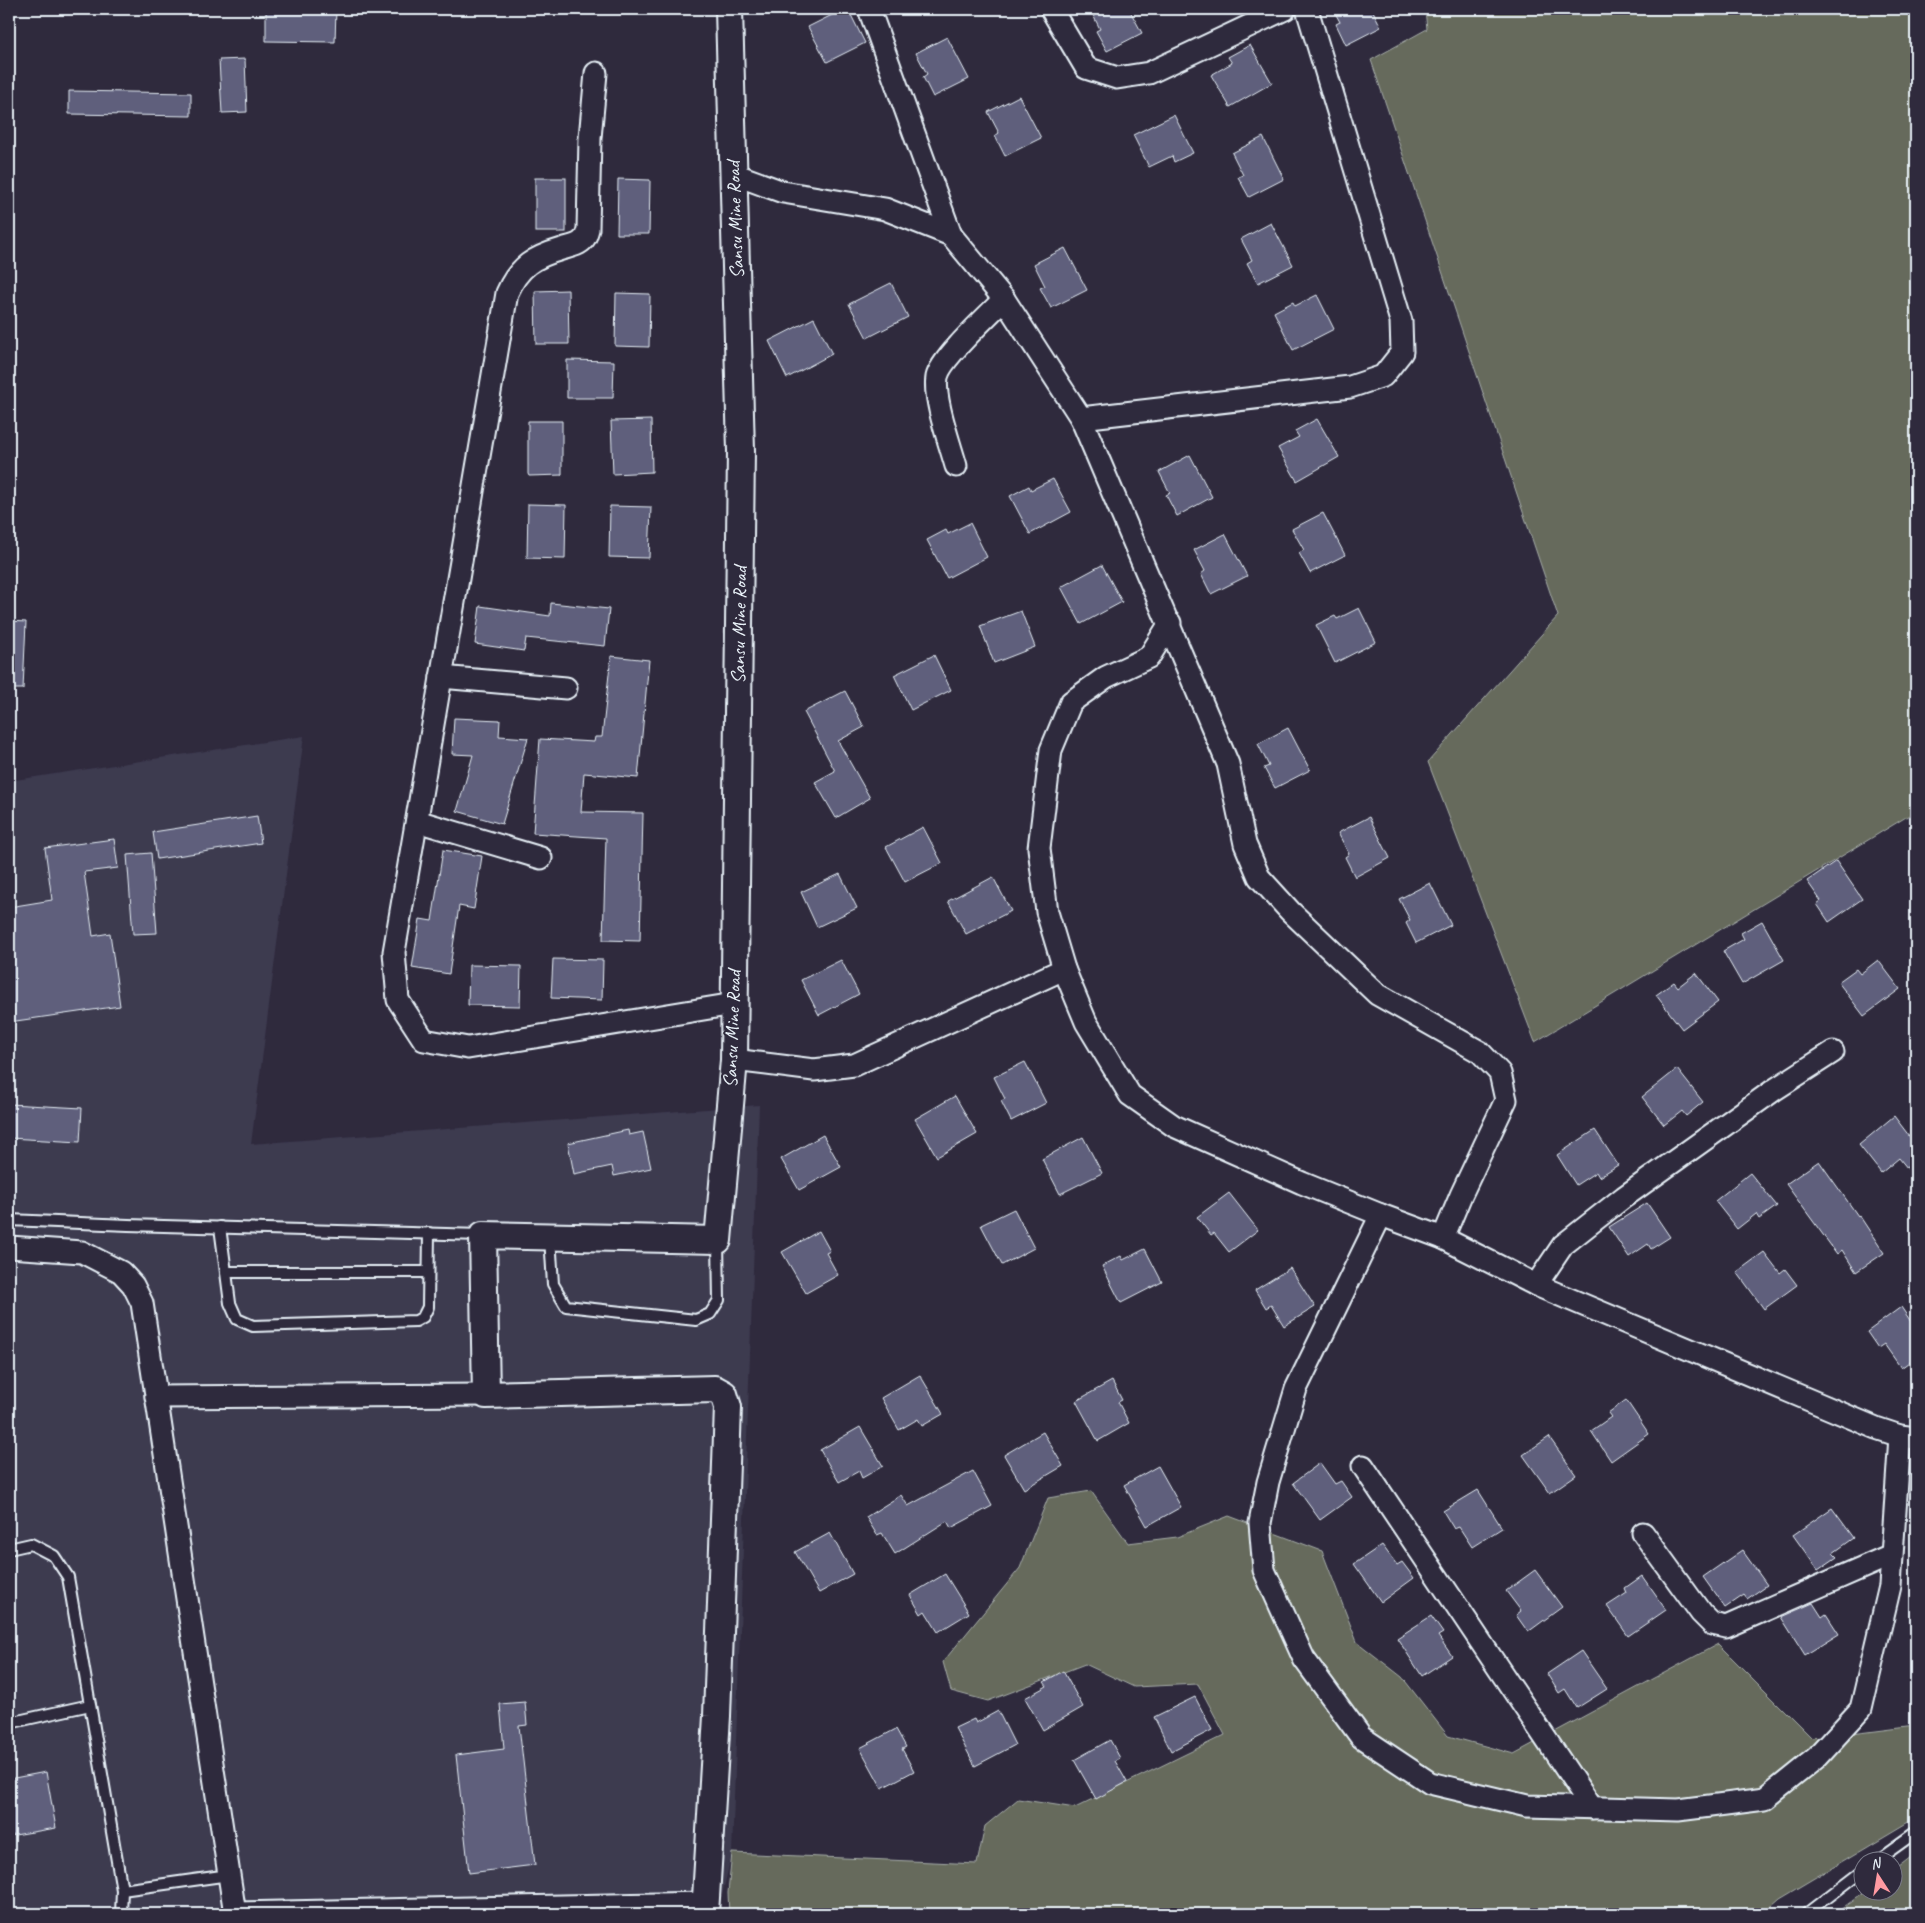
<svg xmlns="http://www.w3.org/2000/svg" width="1925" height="1923" font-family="Caveat,sans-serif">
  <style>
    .built { fill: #3d3a50 }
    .green { fill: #666a5b; stroke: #a7aeaa }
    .building { fill: #5e5f7c; stroke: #e8f1f8 }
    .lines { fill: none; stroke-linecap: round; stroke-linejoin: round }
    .service-casing { stroke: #e8f1f8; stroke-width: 14 }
    .minor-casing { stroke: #e8f1f8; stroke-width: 25 }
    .tertiary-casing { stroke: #e8f1f8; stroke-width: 30 }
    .service { stroke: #2f2a3d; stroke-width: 10 }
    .minor { stroke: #2f2a3d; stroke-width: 21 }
    .tertiary { stroke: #2f2a3d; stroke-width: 26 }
    .labels { text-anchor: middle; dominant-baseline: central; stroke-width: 4; stroke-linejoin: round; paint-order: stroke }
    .street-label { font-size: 20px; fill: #e8f1f8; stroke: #2f2a3d }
  </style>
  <rect width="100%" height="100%" fill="#2f2a3d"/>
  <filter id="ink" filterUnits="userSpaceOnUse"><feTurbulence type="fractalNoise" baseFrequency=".02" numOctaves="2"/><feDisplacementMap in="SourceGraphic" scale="10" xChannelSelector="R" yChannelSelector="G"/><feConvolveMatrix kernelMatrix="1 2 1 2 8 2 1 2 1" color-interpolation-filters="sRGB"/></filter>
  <g filter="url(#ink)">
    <polygon class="built" points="304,736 251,1144 759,1105 732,1853 720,1904 721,1914 9,1914 9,781"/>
    <g class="green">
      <polygon points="1425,9 1916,9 1916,811 1535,1042 1428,762 1558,616 1371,60 1427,29"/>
      <polygon points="1091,1491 1128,1543 1177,1537 1229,1516 1322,1551 1357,1642 1402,1677 1448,1736 1514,1754 1718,1644 1812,1738 1916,1725 1916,1818 1780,1899 1763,1914 729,1914 728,1893 732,1853 977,1864 985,1826 1018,1799 1075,1808 1225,1735 1198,1684 1134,1687 1085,1664 988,1701 951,1691 943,1662 1020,1568 1048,1498"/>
      <polygon points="1916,1853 1916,1910 1912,1914 1834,1914 1866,1891 1892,1890 1893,1871"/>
    </g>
    <g class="building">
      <polygon points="266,9 336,9 335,42 266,41"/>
      <polygon points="844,9 848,9 865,43 827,62 808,27"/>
      <polygon points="1090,9 1129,9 1142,33 1107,51 1096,31 1100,29"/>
      <polygon points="1333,9 1372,9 1381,27 1346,45 1336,24 1340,22"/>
      <polygon points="947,37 969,79 933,97 923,77 927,74 916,53"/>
      <polygon points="1250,45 1272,83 1230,107 1211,75 1232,63 1228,57"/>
      <polygon points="245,59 247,112 222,113 219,60"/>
      <polygon points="69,91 191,93 191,116 69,114"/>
      <polygon points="1019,96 1041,138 1005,156 995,136 999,133 988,112"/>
      <polygon points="1174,115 1193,153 1174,162 1172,156 1149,167 1133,135"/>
      <polygon points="1263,137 1284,179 1249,197 1238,177 1243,175 1232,153"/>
      <rect x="535" y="178" width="31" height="54"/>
      <polygon points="618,179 650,180 649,234 617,234"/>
      <polygon points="1271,223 1293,265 1258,283 1247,263 1252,260 1241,239"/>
      <polygon points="1065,248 1087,290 1051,308 1040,288 1045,286 1034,264"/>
      <polygon points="891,283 908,317 867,338 849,304"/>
      <polygon points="568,290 569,344 536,344 535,291"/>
      <polygon points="616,293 650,294 649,347 615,346"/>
      <polygon points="1317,295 1334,329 1293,350 1274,312 1293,302 1295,306"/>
      <polygon points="814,318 832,354 787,378 769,341"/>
      <polygon points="567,360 614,361 613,398 567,398"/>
      <polygon points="1317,419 1339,457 1297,481 1278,448 1299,437 1295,431"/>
      <polygon points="651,420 652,472 613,474 611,421"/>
      <polygon points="528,421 562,421 562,475 529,476 528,474"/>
      <polygon points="1190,455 1212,497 1177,516 1166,495 1170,493 1159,472"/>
      <polygon points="1053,479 1071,512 1030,534 1010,496 1029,486 1031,490"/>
      <polygon points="528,504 566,505 565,559 527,558"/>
      <polygon points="610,506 651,507 649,558 609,557"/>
      <polygon points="1323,513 1345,555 1310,573 1299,553 1304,550 1292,529"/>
      <polygon points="970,523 987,557 947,578 927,540 946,530 948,534"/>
      <polygon points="1225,534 1247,576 1211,594 1201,574 1205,571 1194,550"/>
      <polygon points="1102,565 1122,602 1081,624 1061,587"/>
      <polygon points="551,603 609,609 605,646 526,638 524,651 475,644 480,606 550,616"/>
      <polygon points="1359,608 1376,642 1335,663 1316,625 1335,616 1337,619"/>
      <polygon points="1021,611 1035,647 994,663 980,626"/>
      <polygon points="9,621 26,622 23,689 9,689"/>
      <polygon points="934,655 951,690 911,710 894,675"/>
      <polygon points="611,656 649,660 638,778 584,773 581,812 643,813 640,941 603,940 606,838 533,833 540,739 594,742 595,737 602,737"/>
      <polygon points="845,691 864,727 838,741 870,798 836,818 815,782 835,771 804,712"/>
      <polygon points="454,718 500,720 499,736 528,738 502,824 457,811 473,755 452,754"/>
      <polygon points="1288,728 1310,770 1275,788 1264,768 1269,766 1258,744"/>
      <polygon points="257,816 261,843 157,859 153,832"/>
      <polygon points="1369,817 1390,858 1355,877 1345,857 1349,854 1338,833"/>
      <polygon points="923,827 942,863 905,882 886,847"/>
      <polygon points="114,839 118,868 84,872 93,936 110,933 120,1006 9,1022 9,907 52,900 45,848"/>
      <polygon points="443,850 482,856 474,909 459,906 449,974 412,968 420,919 432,921"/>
      <polygon points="151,853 157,933 133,934 127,855"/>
      <polygon points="1836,861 1862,899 1829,922 1817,904 1821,901 1807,881"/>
      <polygon points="840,874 857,908 817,927 801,892"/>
      <polygon points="993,877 1011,911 966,934 948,901"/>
      <polygon points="1430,883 1451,925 1416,943 1406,923 1410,920 1399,899"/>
      <polygon points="1762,921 1784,960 1742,984 1723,951 1744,939 1741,933"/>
      <polygon points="553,959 603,960 602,1000 551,998"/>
      <polygon points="841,960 859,994 819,1015 801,980"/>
      <polygon points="1878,960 1900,989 1864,1016 1838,982 1856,969 1860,974"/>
      <polygon points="469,965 521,966 520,1006 468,1005"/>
      <polygon points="1696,973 1718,1002 1682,1029 1656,995 1674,982 1678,987"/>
      <polygon points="1025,1062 1046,1103 1011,1121 1001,1101 1005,1099 994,1077"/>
      <polygon points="1677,1069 1703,1102 1686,1116 1682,1111 1664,1125 1642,1097"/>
      <polygon points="955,1096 977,1134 937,1157 915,1119"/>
      <polygon points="9,1104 82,1108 80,1142 9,1138"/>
      <polygon points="1894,1116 1916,1145 1916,1179 1899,1158 1881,1173 1859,1145"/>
      <polygon points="628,1130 629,1135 643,1132 651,1168 614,1176 612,1166 574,1174 568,1143"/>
      <polygon points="1595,1130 1618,1165 1599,1177 1596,1172 1576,1185 1557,1155"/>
      <polygon points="823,1135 841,1167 799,1190 781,1159"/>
      <polygon points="1083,1137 1102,1173 1060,1194 1042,1159"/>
      <polygon points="1819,1161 1858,1216 1859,1215 1884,1253 1856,1272 1842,1250 1837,1254 1786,1184"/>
      <polygon points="1750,1173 1777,1206 1759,1219 1756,1214 1737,1229 1715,1201"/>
      <polygon points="1229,1193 1258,1230 1229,1252 1214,1233 1211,1235 1197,1217"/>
      <polygon points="1647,1203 1670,1237 1651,1249 1648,1244 1629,1257 1609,1227"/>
      <polygon points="1014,1209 1034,1248 1002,1265 981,1225"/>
      <polygon points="819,1231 830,1251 826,1253 838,1275 806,1293 782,1252"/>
      <polygon points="1145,1249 1162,1282 1121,1303 1102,1266 1121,1256 1123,1260"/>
      <polygon points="1764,1252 1780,1273 1785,1269 1797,1285 1764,1309 1737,1272"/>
      <polygon points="1290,1268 1315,1307 1284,1326 1271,1305 1266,1308 1255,1290"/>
      <polygon points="1901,1307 1916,1329 1916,1357 1901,1368 1884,1344 1878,1348 1867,1332"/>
      <polygon points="920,1375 943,1414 922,1426 918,1419 899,1430 881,1398"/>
      <polygon points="1112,1381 1122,1400 1118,1402 1129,1423 1098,1441 1076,1401"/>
      <polygon points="1626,1400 1649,1434 1611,1461 1591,1431 1611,1417 1608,1413"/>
      <polygon points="860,1427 883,1466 862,1478 859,1471 839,1482 820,1450"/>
      <polygon points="1043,1432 1063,1466 1024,1489 1004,1455"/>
      <polygon points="1549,1437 1576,1475 1550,1493 1523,1455"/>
      <polygon points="1320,1463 1335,1484 1341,1481 1352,1497 1320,1520 1293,1483"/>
      <polygon points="1158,1466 1181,1507 1147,1526 1124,1485"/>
      <polygon points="973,1471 992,1506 951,1528 947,1521 895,1554 882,1533 877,1535 866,1517 901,1495 908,1506"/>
      <polygon points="1478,1490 1502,1528 1472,1547 1459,1527 1454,1529 1443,1511"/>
      <polygon points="1832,1508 1854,1538 1833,1553 1837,1557 1818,1570 1793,1535"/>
      <polygon points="830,1533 853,1574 819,1593 795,1552"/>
      <polygon points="1382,1545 1397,1565 1402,1562 1414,1578 1381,1602 1354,1564"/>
      <polygon points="1742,1550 1767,1585 1747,1599 1744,1595 1725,1608 1703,1577"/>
      <polygon points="1535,1570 1562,1607 1528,1632 1516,1615 1521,1611 1506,1591"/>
      <polygon points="945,1574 969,1613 938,1632 925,1611 921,1614 910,1595"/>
      <polygon points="1642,1576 1666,1610 1628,1636 1607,1606 1627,1593 1625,1588"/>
      <polygon points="1813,1603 1822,1617 1826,1614 1839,1634 1805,1655 1781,1617"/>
      <polygon points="1431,1616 1443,1633 1438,1636 1452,1656 1422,1676 1397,1638"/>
      <polygon points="1581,1651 1607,1689 1577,1708 1565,1689 1559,1693 1547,1674"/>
      <polygon points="1063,1671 1083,1707 1043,1730 1025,1698 1047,1686 1044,1682"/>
      <polygon points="1195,1697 1212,1730 1171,1751 1154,1717"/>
      <polygon points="525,1702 527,1725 519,1726 535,1865 469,1873 456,1755 504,1749 500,1704"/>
      <polygon points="998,1711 1015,1745 975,1766 955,1728 974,1719 976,1723"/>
      <polygon points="896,1729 906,1747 902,1749 914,1771 882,1788 860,1748"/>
      <polygon points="1110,1740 1120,1758 1115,1761 1127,1782 1096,1799 1074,1760"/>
      <polygon points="46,1772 56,1828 9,1836 9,1779"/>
    </g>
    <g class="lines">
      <g class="service-casing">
        <g id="service">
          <polyline points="9,1220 128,1225 482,1235"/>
          <polyline points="220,1227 230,1303 237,1319 253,1326 416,1321 423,1317 428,1307 429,1233"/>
          <polyline points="550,1237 553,1284 566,1306 696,1320 710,1314 719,1300 718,1240"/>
          <polyline points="226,1272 428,1272"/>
          <polyline points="9,1549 31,1544 54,1556 68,1577 122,1890 121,1914"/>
          <polyline points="9,1723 90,1705"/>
          <polyline points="1877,1860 1916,1832"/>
          <polyline points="122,1890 229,1875"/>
          <polyline points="1806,1914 1862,1871"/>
        </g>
      </g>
      <g class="minor-casing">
        <g id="minor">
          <polyline points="869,9 951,235"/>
          <polyline points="1051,9 1086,68 1117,78 1149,73 1285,9"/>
          <path d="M596 73 590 138 588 229C587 232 586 238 583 240 579 245 568 247 562 249 534 257 519 266 507 293L394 952 398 1000 424 1040 468 1048 734 1004"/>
          <polyline points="734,174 783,192 885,209 951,235 1004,299 1081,418 1228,764 1245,844 1259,877 1290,911 1377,994 1480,1052 1500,1073 1506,1100 1461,1195 1443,1238"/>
          <polyline points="1081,418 1350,387 1383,376 1402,352 1401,321 1307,9"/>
          <path d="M956 466C950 444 933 398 937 377 941 358 990 314 1004 299"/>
          <polyline points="1170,623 1149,657 1106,677 1071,702 1051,750 1039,848 1047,912 1064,969 1086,1022 1130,1095 1174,1126 1302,1183 1381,1215 1443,1238 1536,1285 1876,1428 1900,1436 1916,1438"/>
          <polyline points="441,677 566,688"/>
          <polyline points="417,821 541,858"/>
          <polyline points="734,1060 814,1070 854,1065 1064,969"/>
          <polyline points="1381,1215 1296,1389 1268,1482 1260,1523 1264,1570 1304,1659 1361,1737 1430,1783 1527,1806 1678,1810 1765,1799 1816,1758 1861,1709 1890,1586 1900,1436"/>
          <polyline points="9,1247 82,1252 121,1272 133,1285 142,1303 235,1914"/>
          <polyline points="1536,1285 1563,1245 1624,1197 1774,1090 1833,1052"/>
          <polyline points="156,1397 486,1395"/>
          <polyline points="1363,1466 1592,1808"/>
          <polyline points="1643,1533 1701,1613 1712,1624 1726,1627 1891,1555"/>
          <polyline points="235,1913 705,1903"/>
        </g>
      </g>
      <g class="tertiary-casing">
        <polyline id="tertiary" points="705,1914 717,1716 728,1407 724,1394 715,1389 486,1395 483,1235 718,1240 734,1060 741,451 729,9"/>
      </g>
      <use href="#service" class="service"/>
      <use href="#minor" class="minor"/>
      <use href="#tertiary" class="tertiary"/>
    </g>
  </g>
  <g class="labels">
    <g class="street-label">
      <text transform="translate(735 220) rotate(-92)">Sansu Mine Road</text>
      <text transform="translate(739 625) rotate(-89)">Sansu Mine Road</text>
      <text transform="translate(732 1029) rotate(-88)">Sansu Mine Road</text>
    </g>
  </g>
  <rect width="1925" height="1923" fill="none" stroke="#2f2a3d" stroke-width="30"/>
  <rect x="15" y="15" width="1895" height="1893" fill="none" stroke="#e8f1f8" stroke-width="2" filter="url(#ink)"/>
  <g transform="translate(1878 1876) rotate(348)"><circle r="24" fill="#2f2a3d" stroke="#797a88"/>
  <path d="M0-4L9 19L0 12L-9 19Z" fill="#ff9aa2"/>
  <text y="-8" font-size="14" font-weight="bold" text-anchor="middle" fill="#e8f1f8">N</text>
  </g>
</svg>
